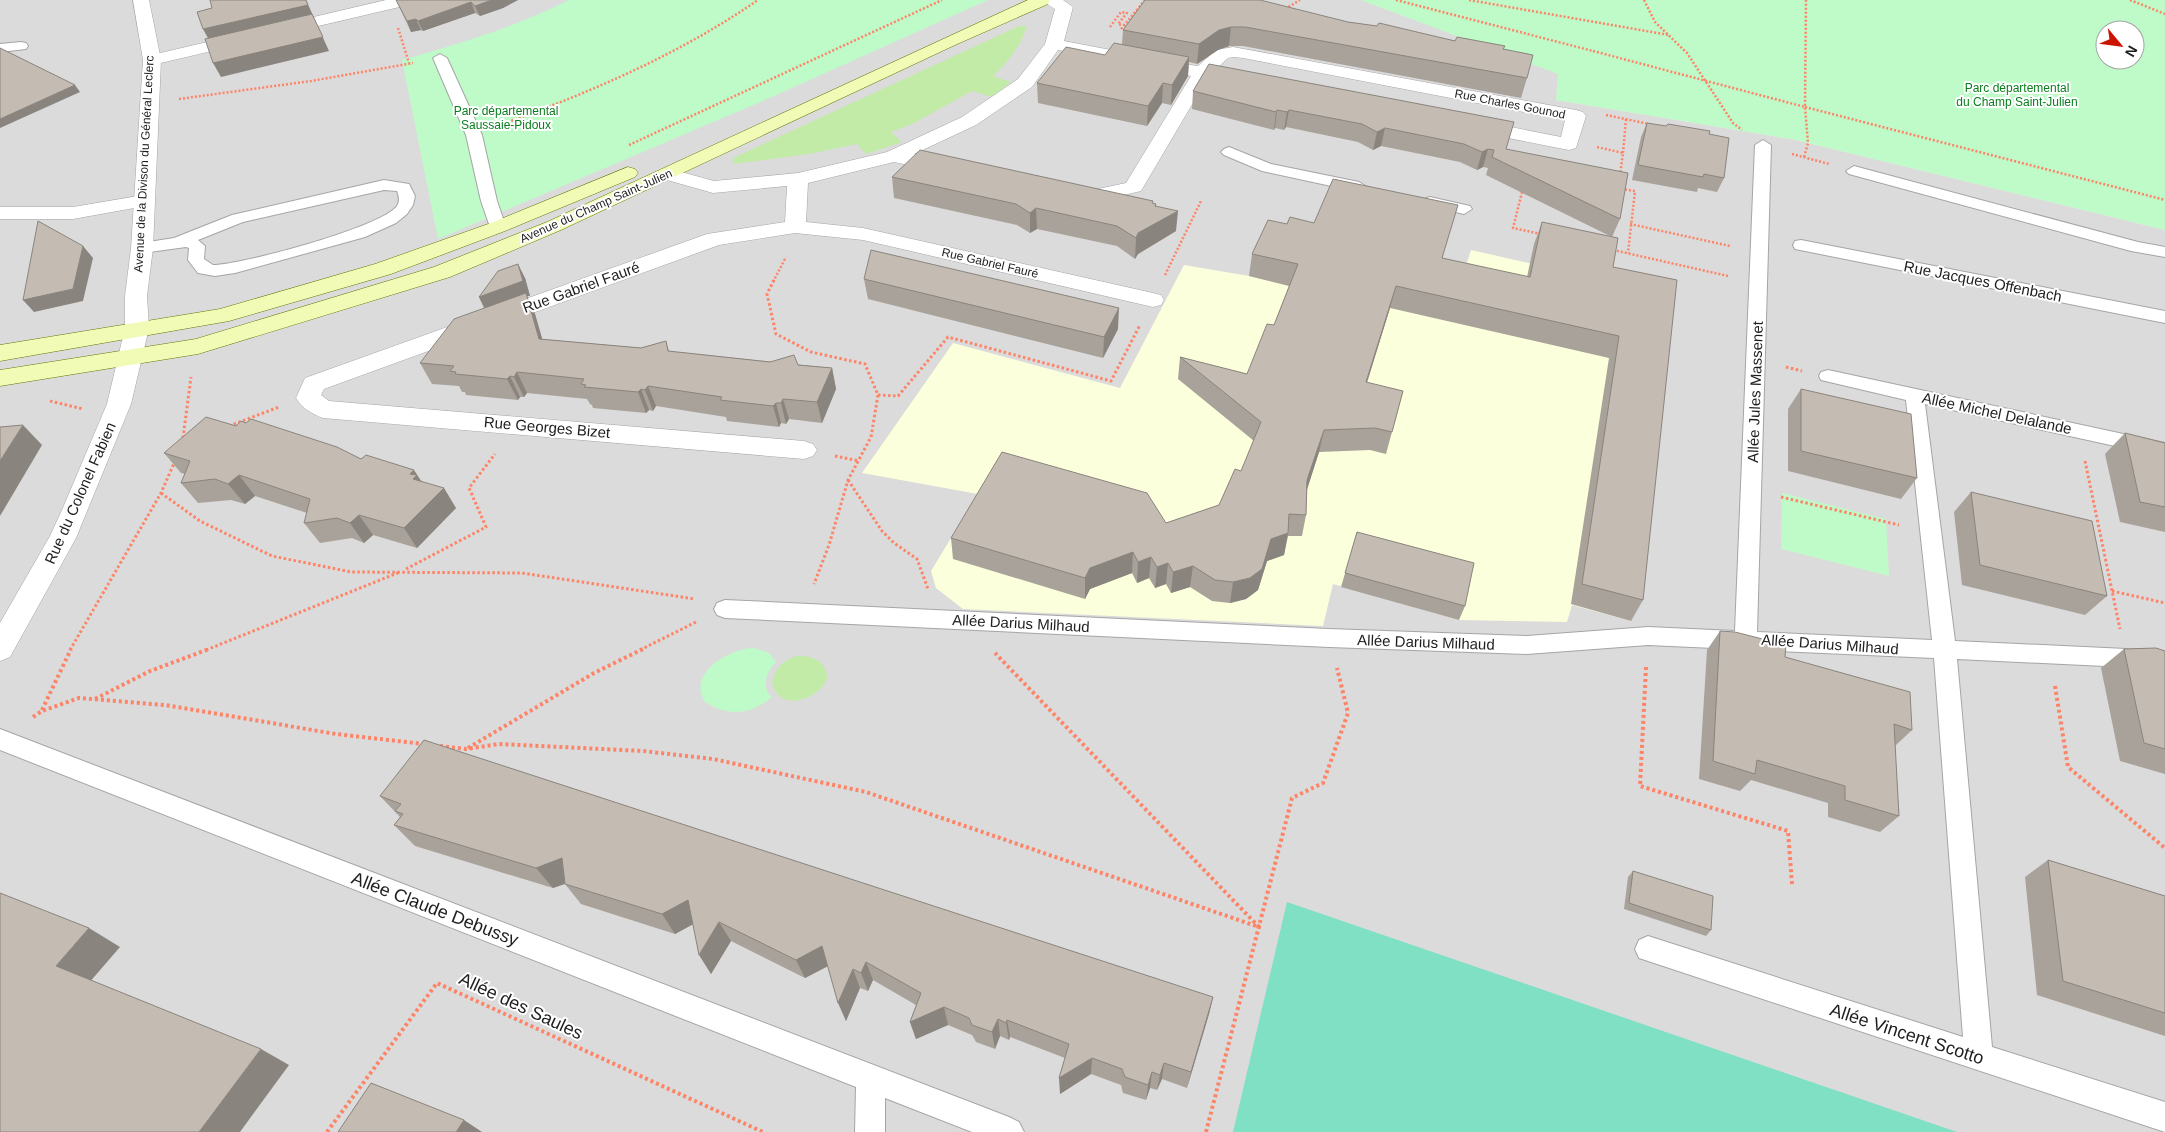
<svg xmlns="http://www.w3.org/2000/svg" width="2165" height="1132" font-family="Helvetica,sans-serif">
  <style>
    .residential { fill: #dcdbdb }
    .education { fill: #fcffdc }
    .grass { fill: #c2eba8 }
    .park { fill: #bffac9; fill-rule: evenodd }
    .pitch { fill: #7fe0c4 }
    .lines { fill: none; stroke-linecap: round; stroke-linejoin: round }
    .service-casing { stroke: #a5a5a5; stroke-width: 2 }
    .minor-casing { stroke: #a5a5a5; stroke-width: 1 }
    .tertiary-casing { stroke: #a5a5a5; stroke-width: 1 }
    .secondary-casing { stroke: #607702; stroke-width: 1 }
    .path-far2 { stroke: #fd8467; stroke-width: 2.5; stroke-dasharray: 2 2; stroke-linecap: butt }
    .path-far1 { stroke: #fd8467; stroke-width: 3; stroke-dasharray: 2.5 2.5; stroke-linecap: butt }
    .path { stroke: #fd8467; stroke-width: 4; stroke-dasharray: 3 3; stroke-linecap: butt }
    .service { fill: #fff; fill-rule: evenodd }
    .minor { fill: #fff; fill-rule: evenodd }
    .tertiary { fill: #fff; fill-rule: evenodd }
    .secondary { fill: #f1fbb6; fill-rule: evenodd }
    .path-bridge { stroke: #fd8467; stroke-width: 2.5; stroke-dasharray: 2 2; stroke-linecap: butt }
    .wall { fill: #a9a29a }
    .shaded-wall { fill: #89847d }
    .building { fill: #c4bcb3; stroke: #89847d }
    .labels { text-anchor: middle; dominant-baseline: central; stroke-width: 4; stroke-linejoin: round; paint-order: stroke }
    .far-park-label { font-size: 12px; fill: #097e1e; stroke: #fff }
    .far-street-label { font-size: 12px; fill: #1e1e1e; stroke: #fff }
    .street-label { font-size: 15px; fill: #1e1e1e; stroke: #fff }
    .near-street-label { font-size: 18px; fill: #1e1e1e; stroke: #fff }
  </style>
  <rect width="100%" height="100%" fill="#efece3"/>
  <polygon class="residential" points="0,0 1361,0 1559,74 1556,100 1796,140 2165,230 2165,1132 0,1132"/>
  <polygon class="education" points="1471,250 1666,294 1631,621 1572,605 1567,622 1459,620 1333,584 1323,626 963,609 936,588 931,571 978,494 862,473 953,343 1120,388 1184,265 1249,276 1391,308 1460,285"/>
  <g class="grass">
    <path d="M1019 26H1027C1020 47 1009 61 993 76L1011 82 992 97 972 91 914 123 891 132 902 142 866 154 857 144 809 154 733 164V158Z"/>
    <path d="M796 656C813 655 827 661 827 679 817 701 778 713 772 682 775 668 783 661 796 656Z"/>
  </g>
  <g class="park">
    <path d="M569 0H988L772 97 438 239 402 60C458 44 516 27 569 0Z"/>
    <path d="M1361 0H2165V230L1796 140 1556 100 1558 74ZM2105 30H2135V60H2105Z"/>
    <polygon points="1782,493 1886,519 1889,576 1781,549"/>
    <path d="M754 648 769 653 776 662C767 671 760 687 772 697 751 715 728 717 705 702 686 673 730 648 754 648Z"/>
  </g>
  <polygon class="pitch" points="1287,902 1957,1132 1233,1132"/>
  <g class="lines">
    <g class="service-casing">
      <g id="service">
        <polygon points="21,42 26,43 28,46 26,49 0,52 0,44"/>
        <polygon points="440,54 447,58 482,135 497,201 506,227 504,230 498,232 490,227 481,201 466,135 433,58"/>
        <polygon points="1763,140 1771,145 1757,632 1932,640 1906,400 1821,380 1819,376 1821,372 1828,370 2165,443 2165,457 1925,404 1955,641 2126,649 2134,651 2137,658 2134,665 2126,667 1957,659 1992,1047 2165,1102 2165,1132 1639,958 1635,949 1639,940 1648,936 1963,1037 1934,658 1648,645 1527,654 1329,647 725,618 717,615 714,609 717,603 725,600 1329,629 1527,636 1648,627 1735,631 1755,145"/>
        <polygon points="1229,147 1271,164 1359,182 1367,187 1359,192 1262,171 1224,155 1221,152 1224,149"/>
        <polygon points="1854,166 2138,242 2165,247 2165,257 2131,251 1849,174 1846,171"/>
        <path d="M384 180 409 184 415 196 413 205 407 214 396 223 365 237 235 273 215 276 198 273 188 260 189 248 186 247 142 253 136 252 134 248 136 244 174 238 232 215ZM384 190 397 191C399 196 400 201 397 206 382 227 241 265 213 265L204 259 205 246 198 240 243 222Z"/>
        <polygon points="1430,197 1470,206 1472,209 1464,214 1424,205 1422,202 1424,199"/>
        <polygon points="1801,240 2165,311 2165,323 1795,249 1793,245 1795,241"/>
        <polygon points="0,729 1009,1117 1019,1122 1024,1132 972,1132 885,1098 885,1132 855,1132 856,1087 0,750"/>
      </g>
    </g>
    <g class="minor-casing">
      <g id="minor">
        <polygon points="386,0 416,0 414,4 408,5 152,65 146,64 143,60 146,56 152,55"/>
        <path d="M1041 0H1063L1073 7 1064 41 1142 56 1148 57 1151 61 1148 65 1142 66 1058 50 1032 87 976 125 914 154 954 163 957 167 954 171 947 173 894 162 808 183 806 222 863 228 1153 293 1161 295 1164 300 1161 305 1153 307 863 240 795 233 719 245 324 389 321 395 329 401 804 441 813 444 817 450 813 456 804 459 323 418C312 414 302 408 296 398L305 378 707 234 785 222 787 186 713 193 660 178 657 174 660 170 667 168 714 181 798 173 887 152 962 117 1018 79 1045 44 1055 9Z"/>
        <path d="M1233 47 1576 110 1583 112 1586 116 1576 148 1569 150 1207 79 1141 191 1093 202 1068 197 1065 193 1068 189 1075 187 1093 190 1126 183 1191 76 1178 73 1175 69 1178 65 1184 64 1198 66 1216 50ZM1233 57 1243 58 1565 120 1561 137 1216 69 1228 58Z"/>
        <polygon points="144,195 151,197 154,201 151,205 73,219 0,219 0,207 73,207"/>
      </g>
    </g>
    <g class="tertiary-casing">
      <polygon id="tertiary" points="133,0 149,0 161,60 153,248 147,296 149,328 131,404 76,538 10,657 0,661 0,623 50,536 62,510 107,404 125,328 125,296 131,248 143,60"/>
    </g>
    <g class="secondary-casing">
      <g id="secondary">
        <polygon points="1028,0 1050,0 1048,4 955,45 561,230 450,277 198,354 0,386 0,370 196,339 434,267 547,222"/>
        <polygon points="628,167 635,169 638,173 635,177 505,231 391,274 229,321 0,361 0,345 220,309 375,264 491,223"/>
      </g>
    </g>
    <g class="path-far2">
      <polyline points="1396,0 1593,51"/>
      <polyline points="1469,0 1669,35"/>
      <polyline points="1644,0 1655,22 1687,53 1733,123 1742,130"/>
      <polyline points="2130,0 2165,14"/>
      <polyline points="1285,9 1300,0"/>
      <polyline points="1110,27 1121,12 1127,13 1118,24 1124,25"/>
      <polyline points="398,28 409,63"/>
      <polyline points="1121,29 1145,0"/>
      <polyline points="179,99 311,81 413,63"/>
      <polyline points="1805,107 2165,200"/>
      <polyline points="1606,115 1649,124"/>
      <path d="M500 125C591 92 678 55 758 0"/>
      <polyline points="629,145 942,0"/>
      <polyline points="1597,147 1623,153 1620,175"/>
      <polyline points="1623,153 1626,119"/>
      <polyline points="1792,154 1829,164"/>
      <polyline points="1804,157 1808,143 1805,107 1806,0"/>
      <polyline points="1523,188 1513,228 1541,234"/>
      <polyline points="1621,189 1635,191 1628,253"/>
      <polyline points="1630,224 1730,246"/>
      <polyline points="1613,250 1728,276"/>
      <polyline points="1165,275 1201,201"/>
      <polyline points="773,282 786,257"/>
    </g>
    <g class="path-far1">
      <polyline points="774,280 767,294 776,334 811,352 865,364 878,395 871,437 848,480 829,545 814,584"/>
      <polyline points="1786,367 1802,371"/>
      <polyline points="878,395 898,396 948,337 1111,381 1140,325"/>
      <polyline points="50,401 83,409"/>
      <polyline points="229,426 279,407"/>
      <polyline points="183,438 191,377"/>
      <polyline points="835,456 859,461"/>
      <polyline points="2085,461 2120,629"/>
      <polyline points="848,480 882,531 894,543 917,559 928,589"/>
      <polyline points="161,493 200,521 272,556 351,572 522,573 695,599"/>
      <polyline points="1781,497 1899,525"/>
      <polyline points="406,569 486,527 469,488 495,454"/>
      <polyline points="2112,591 2165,603"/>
      <polyline points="70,650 161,493 175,461"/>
      <polyline points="206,650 400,572"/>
      <polyline points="640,650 696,622"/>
    </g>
    <g class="path">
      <polyline points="1646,667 1640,786 1788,831 1792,884"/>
      <polyline points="2055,686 2068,767 2165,848"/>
      <polyline points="95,699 150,671 209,649"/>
      <polyline points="42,710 71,649"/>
      <polyline points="33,717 42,711 79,698 165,705 336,734 424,744"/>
      <polyline points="440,746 466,749 499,744 643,751 713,759 866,792 1259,927 995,653"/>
      <polyline points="468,748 594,673 643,649"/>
      <polyline points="327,1132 437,983 763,1132"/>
      <polyline points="1206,1132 1292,798 1323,783 1348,713 1337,668"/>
    </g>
    <use href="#service" class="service"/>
    <use href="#minor" class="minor"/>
    <use href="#tertiary" class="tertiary"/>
    <use href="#secondary" class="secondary"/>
    <polyline class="path-bridge" points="1593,51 1805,107"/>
  </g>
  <g class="wall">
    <polygon points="396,0 518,0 503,8 480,16 475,13 423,31 421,30 411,32"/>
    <polygon points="1348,22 1504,49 1527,78 1521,98 1243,46 1229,46 1218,50 1197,64 1189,62 1188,76 1171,105 1162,103 1147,126 1038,103 1037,83 1105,55 1122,44 1123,30"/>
    <polygon points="1193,91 1506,149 1620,219 1612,237 1486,175 1488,168 1483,167 1477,170 1460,162 1381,146 1373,150 1358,142 1286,127 1284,130 1275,128 1274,130 1192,109"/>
    <polygon points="1647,123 1709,134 1724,178 1717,192 1698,188 1697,192 1632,180 1641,137"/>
    <polygon points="892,177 1156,204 1156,206 1176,231 1138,254 1135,259 1117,246 1037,229 1030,233 1017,225 894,198"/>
    <polygon points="1458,205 1442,258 1527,277 1534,244 1542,222 1613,267 1643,600 1631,621 1571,604 1609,358 1390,308 1367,383 1403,391 1386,454 1370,450 1319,452 1307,489 1306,515 1302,536 1288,536 1284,555 1267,561 1258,590 1246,599 1230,603 1212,601 1190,587 1171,593 1166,584 1155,588 1149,578 1137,583 1132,573 1090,589 1085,599 953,559 951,538 1166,523 1219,505 1241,471 1254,441 1178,379 1180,357 1247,374 1274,325 1289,286 1249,276 1252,254 1287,224 1314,223"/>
    <polygon points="525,278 530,296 527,296 535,314 542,339 641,348 666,341 669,351 832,368 836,389 822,423 789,419 786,424 781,423 779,427 727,421 726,417 656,406 653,411 649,410 646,413 593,408 592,405 590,404 587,399 527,393 524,397 520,397 518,400 466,395 465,392 462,392 459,386 432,384 420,363 484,308 479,297"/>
    <polygon points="864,279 1118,329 1103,358 868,299"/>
    <polygon points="1801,389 1917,478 1901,499 1788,471 1788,409"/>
    <polygon points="236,426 361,459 422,481 456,508 417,548 373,535 364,543 352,538 320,543 304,523 307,513 255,496 245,504 231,500 198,503 181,483 185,474 181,473 164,453"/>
    <polygon points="2125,433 2165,443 2165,532 2120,522 2105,454"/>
    <polygon points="1971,492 2107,596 2085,615 1962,585 1954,512"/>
    <polygon points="1357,532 1465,606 1459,620 1341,587"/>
    <polygon points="1720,631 1912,730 1895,746 1899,816 1880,832 1828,817 1828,803 1751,780 1740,791 1699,779 1707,650"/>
    <polygon points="2124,649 2165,651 2165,774 2120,761 2101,668"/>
    <polygon points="380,796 1213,997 1209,1014 1187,1088 1162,1079 1157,1090 1150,1088 1146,1100 1123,1093 1121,1085 1091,1074 1060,1094 1065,1058 1010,1037 1009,1040 1000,1036 995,1049 976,1042 972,1035 948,1025 916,1039 910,1022 916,1005 873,980 868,991 860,988 846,1021 828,966 805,978 731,941 711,974 693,924 675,934 581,904 565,884 553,888 415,846 394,825 400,817"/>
    <polygon points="2048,860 2165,896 2165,1036 2037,995 2025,877"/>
    <polygon points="1633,871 1711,930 1706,936 1624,909 1628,877"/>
  </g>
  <g class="shaded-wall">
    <polygon points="306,0 329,51 221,77 213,63 209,40 203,29"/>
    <polygon points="492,0 518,0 503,8 480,16 475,6"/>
    <polygon points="471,2 475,13 423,31 418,21"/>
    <polygon points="416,19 421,30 411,32 407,21"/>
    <polygon points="1231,27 1229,46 1218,50 1197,64 1199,44 1219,30"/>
    <polygon points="1189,57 1188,76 1171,105 1172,85"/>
    <polygon points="1163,83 1162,103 1147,126 1148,106"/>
    <polygon points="75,85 80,92 0,128 0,119"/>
    <polygon points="1277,110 1275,128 1274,130 1276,112"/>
    <polygon points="1289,110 1286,127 1284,130 1287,112"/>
    <polygon points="1385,128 1381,146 1373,150 1377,132"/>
    <polygon points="1488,149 1483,167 1477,170 1482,152"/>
    <polygon points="1156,204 1155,223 1178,211 1176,231 1138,254 1135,259 1136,238"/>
    <polygon points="1036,208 1037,229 1030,233 1030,213"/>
    <polygon points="83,246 93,258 83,301 34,312 23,300"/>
    <polygon points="518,264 525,278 530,296 527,296 535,314 548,359 486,311 479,297"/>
    <polygon points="1396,286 1390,308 1360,404 1366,382"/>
    <polygon points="1119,308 1118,329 1103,358 1104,337"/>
    <polygon points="832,368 836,389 822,423 817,402"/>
    <polygon points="517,372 527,393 524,397 514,377"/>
    <polygon points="510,376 520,397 518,400 507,379"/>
    <polygon points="648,386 656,406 653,411 645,390"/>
    <polygon points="641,389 649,410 646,413 638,392"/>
    <polygon points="783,399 789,419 786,424 781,403"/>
    <polygon points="776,403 781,423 779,427 773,406"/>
    <polygon points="23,425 42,445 0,516 0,461"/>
    <polygon points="1324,430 1319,452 1303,502 1307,480"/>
    <polygon points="414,470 427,490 426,499 410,474"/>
    <polygon points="239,475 255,496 245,504 228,484"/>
    <polygon points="444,488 456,508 417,548 404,528"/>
    <polygon points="359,515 373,535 364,543 350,523"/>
    <polygon points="1288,533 1284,555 1267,561 1258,590 1246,599 1230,603 1233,582 1271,539"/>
    <polygon points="1133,552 1132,573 1090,589 1085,599 1085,578 1090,568"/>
    <polygon points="1151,557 1149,578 1137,583 1138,562"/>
    <polygon points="1168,563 1166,584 1155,588 1157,567"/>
    <polygon points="1193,566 1190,587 1171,593 1173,572"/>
    <polygon points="562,858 578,879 553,888 536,868"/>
    <polygon points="688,900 701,920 675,934 662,914"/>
    <polygon points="719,922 731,941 711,974 699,955"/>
    <polygon points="89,928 120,947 88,984 56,966"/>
    <polygon points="822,946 830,965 805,978 796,960"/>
    <polygon points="866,962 873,980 868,991 861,973"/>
    <polygon points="853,969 860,988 846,1021 838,1003"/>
    <polygon points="1213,997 1209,1014 1187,1088 1191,1072"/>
    <polygon points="944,1007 948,1025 916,1039 910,1022"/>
    <polygon points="998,1019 1000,1036 995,1049 992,1032"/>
    <polygon points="1007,1020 1010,1037 1009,1040 1006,1023"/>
    <polygon points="261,1049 289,1065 240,1132 199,1132"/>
    <polygon points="1092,1058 1091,1074 1060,1094 1059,1078"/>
    <polygon points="1164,1063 1162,1079 1157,1090 1160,1075"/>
    <polygon points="1152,1072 1150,1088 1146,1100 1148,1085"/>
    <polygon points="464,1120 482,1132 456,1132"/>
  </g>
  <g class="building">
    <polygon points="210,0 306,0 308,5 203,29 197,12 212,8"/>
    <polygon points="396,0 492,0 475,6 471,2 418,21 416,19 407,21"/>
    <polygon points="1145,0 1260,0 1348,22 1377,26 1379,23 1455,41 1457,37 1505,46 1503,49 1533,55 1527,78 1245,27 1231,27 1219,30 1199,44 1123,30"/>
    <polygon points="312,14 323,37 213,63 205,39"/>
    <polygon points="1114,43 1189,57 1172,85 1163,83 1148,106 1037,83 1066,47 1105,55"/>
    <polygon points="0,48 75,85 0,119"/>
    <polygon points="1209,64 1514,122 1506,149 1628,173 1620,219 1492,157 1494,150 1488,149 1482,152 1464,144 1385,128 1377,132 1362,124 1289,110 1287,112 1277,110 1276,112 1193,91"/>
    <polygon points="1647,123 1666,126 1668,124 1710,131 1709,134 1729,138 1724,178 1704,174 1703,177 1638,165"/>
    <polygon points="920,150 1153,201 1152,203 1156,204 1155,206 1178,211 1138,233 1136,238 1117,226 1036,208 1030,213 1016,204 892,177"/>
    <polygon points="1333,179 1458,205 1442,258 1530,277 1542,222 1618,238 1613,267 1677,280 1643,600 1582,584 1619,336 1396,286 1366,382 1403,391 1392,432 1375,428 1324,430 1307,480 1306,515 1289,514 1288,533 1271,539 1262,569 1250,578 1233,582 1215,580 1193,566 1173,572 1168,563 1157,567 1151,557 1138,562 1133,552 1090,568 1085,578 951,538 1002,452 1147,493 1166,523 1219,505 1235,469 1241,471 1261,422 1180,357 1247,374 1267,324 1274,325 1298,264 1252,254 1268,220 1287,224 1290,217 1314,223"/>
    <polygon points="38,221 83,246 73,289 23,300"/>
    <polygon points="871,250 1119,308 1104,337 864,279"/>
    <polygon points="518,264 523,281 479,297 498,271"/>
    <polygon points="526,293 539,339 641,348 666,341 668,351 770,362 794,355 798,365 832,368 817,402 783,399 781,403 776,403 773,406 720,400 722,397 648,386 645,390 641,389 638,392 584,387 586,385 581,384 584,379 517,372 514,377 510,376 507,379 455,374 456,372 450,371 454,366 420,363 454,319"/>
    <polygon points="1801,389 1911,414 1917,478 1801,451"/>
    <polygon points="206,417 236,426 241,421 246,423 251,419 337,447 361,459 366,455 414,470 410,474 417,475 413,479 444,488 404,528 359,515 350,523 337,518 304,523 310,499 239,475 228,484 215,479 181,483 190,461 164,453"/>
    <polygon points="23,425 0,461 0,427"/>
    <polygon points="2125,433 2165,443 2165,507 2140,502"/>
    <polygon points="1971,492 2092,521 2107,596 1980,565"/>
    <polygon points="1357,532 1474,563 1465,606 1345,573"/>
    <polygon points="1720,631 1735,632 1786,645 1785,657 1910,692 1912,730 1894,724 1899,816 1845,800 1845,786 1757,760 1755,774 1713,761"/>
    <polygon points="2156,648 2165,651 2165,749 2144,743 2124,649"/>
    <polygon points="424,740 1213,997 1191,1072 1164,1063 1160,1075 1152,1072 1148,1085 1125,1077 1122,1069 1092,1058 1059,1078 1069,1044 1007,1020 1006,1023 998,1019 992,1032 972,1025 969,1018 944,1007 910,1022 921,993 866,962 861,973 853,969 838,1003 822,946 796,960 719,922 699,955 688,900 662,914 565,884 562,858 536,868 394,825 403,814 395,811 401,804 380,796"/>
    <polygon points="2048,860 2165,896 2165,1013 2063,981"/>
    <polygon points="1633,871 1713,896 1711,930 1629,903"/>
    <polygon points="0,893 89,928 56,966 261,1049 199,1132 0,1132"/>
    <polygon points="371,1083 464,1120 456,1132 338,1132"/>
  </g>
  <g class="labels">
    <g class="far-park-label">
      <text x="2017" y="88">Parc départemental<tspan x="2017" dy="14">du Champ Saint-Julien</tspan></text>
      <text x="506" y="111">Parc départemental<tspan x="506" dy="14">Saussaie-Pidoux</tspan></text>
    </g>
    <g class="far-street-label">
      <text transform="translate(1510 104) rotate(11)">Rue Charles Gounod</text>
      <text transform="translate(144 164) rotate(-87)">Avenue de la Divison du Général Leclerc</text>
      <text transform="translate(596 206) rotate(-24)">Avenue du Champ Saint-Julien</text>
      <text transform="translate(990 263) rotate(13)">Rue Gabriel Fauré</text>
    </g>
    <g class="street-label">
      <text transform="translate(1983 281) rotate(11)">Rue Jacques Offenbach</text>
      <text transform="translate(581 287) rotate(-20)">Rue Gabriel Fauré</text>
      <text transform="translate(1755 392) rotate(-88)">Allée Jules Massenet</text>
      <text transform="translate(1997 413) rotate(12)">Allée Michel Delalande</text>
      <text transform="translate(547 427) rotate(5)">Rue Georges Bizet</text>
      <text transform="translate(80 493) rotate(-66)">Rue du Colonel Fabien</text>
      <text transform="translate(1021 623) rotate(3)">Allée Darius Milhaud</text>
      <text transform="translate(1426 642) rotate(2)">Allée Darius Milhaud</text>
      <text transform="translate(1830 644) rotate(4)">Allée Darius Milhaud</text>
    </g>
    <g class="near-street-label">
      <text transform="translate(435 909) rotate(21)">Allée Claude Debussy</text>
      <text transform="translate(521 1006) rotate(25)">Allée des Saules</text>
      <text transform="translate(1907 1034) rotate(18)">Allée Vincent Scotto</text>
    </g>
  </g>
  <g transform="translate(2120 45) rotate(119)"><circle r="24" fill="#ffffff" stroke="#a5a5a5"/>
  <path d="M0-4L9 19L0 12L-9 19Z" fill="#cb1300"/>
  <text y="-8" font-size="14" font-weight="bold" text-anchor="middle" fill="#1e1e1e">N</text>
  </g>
</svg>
